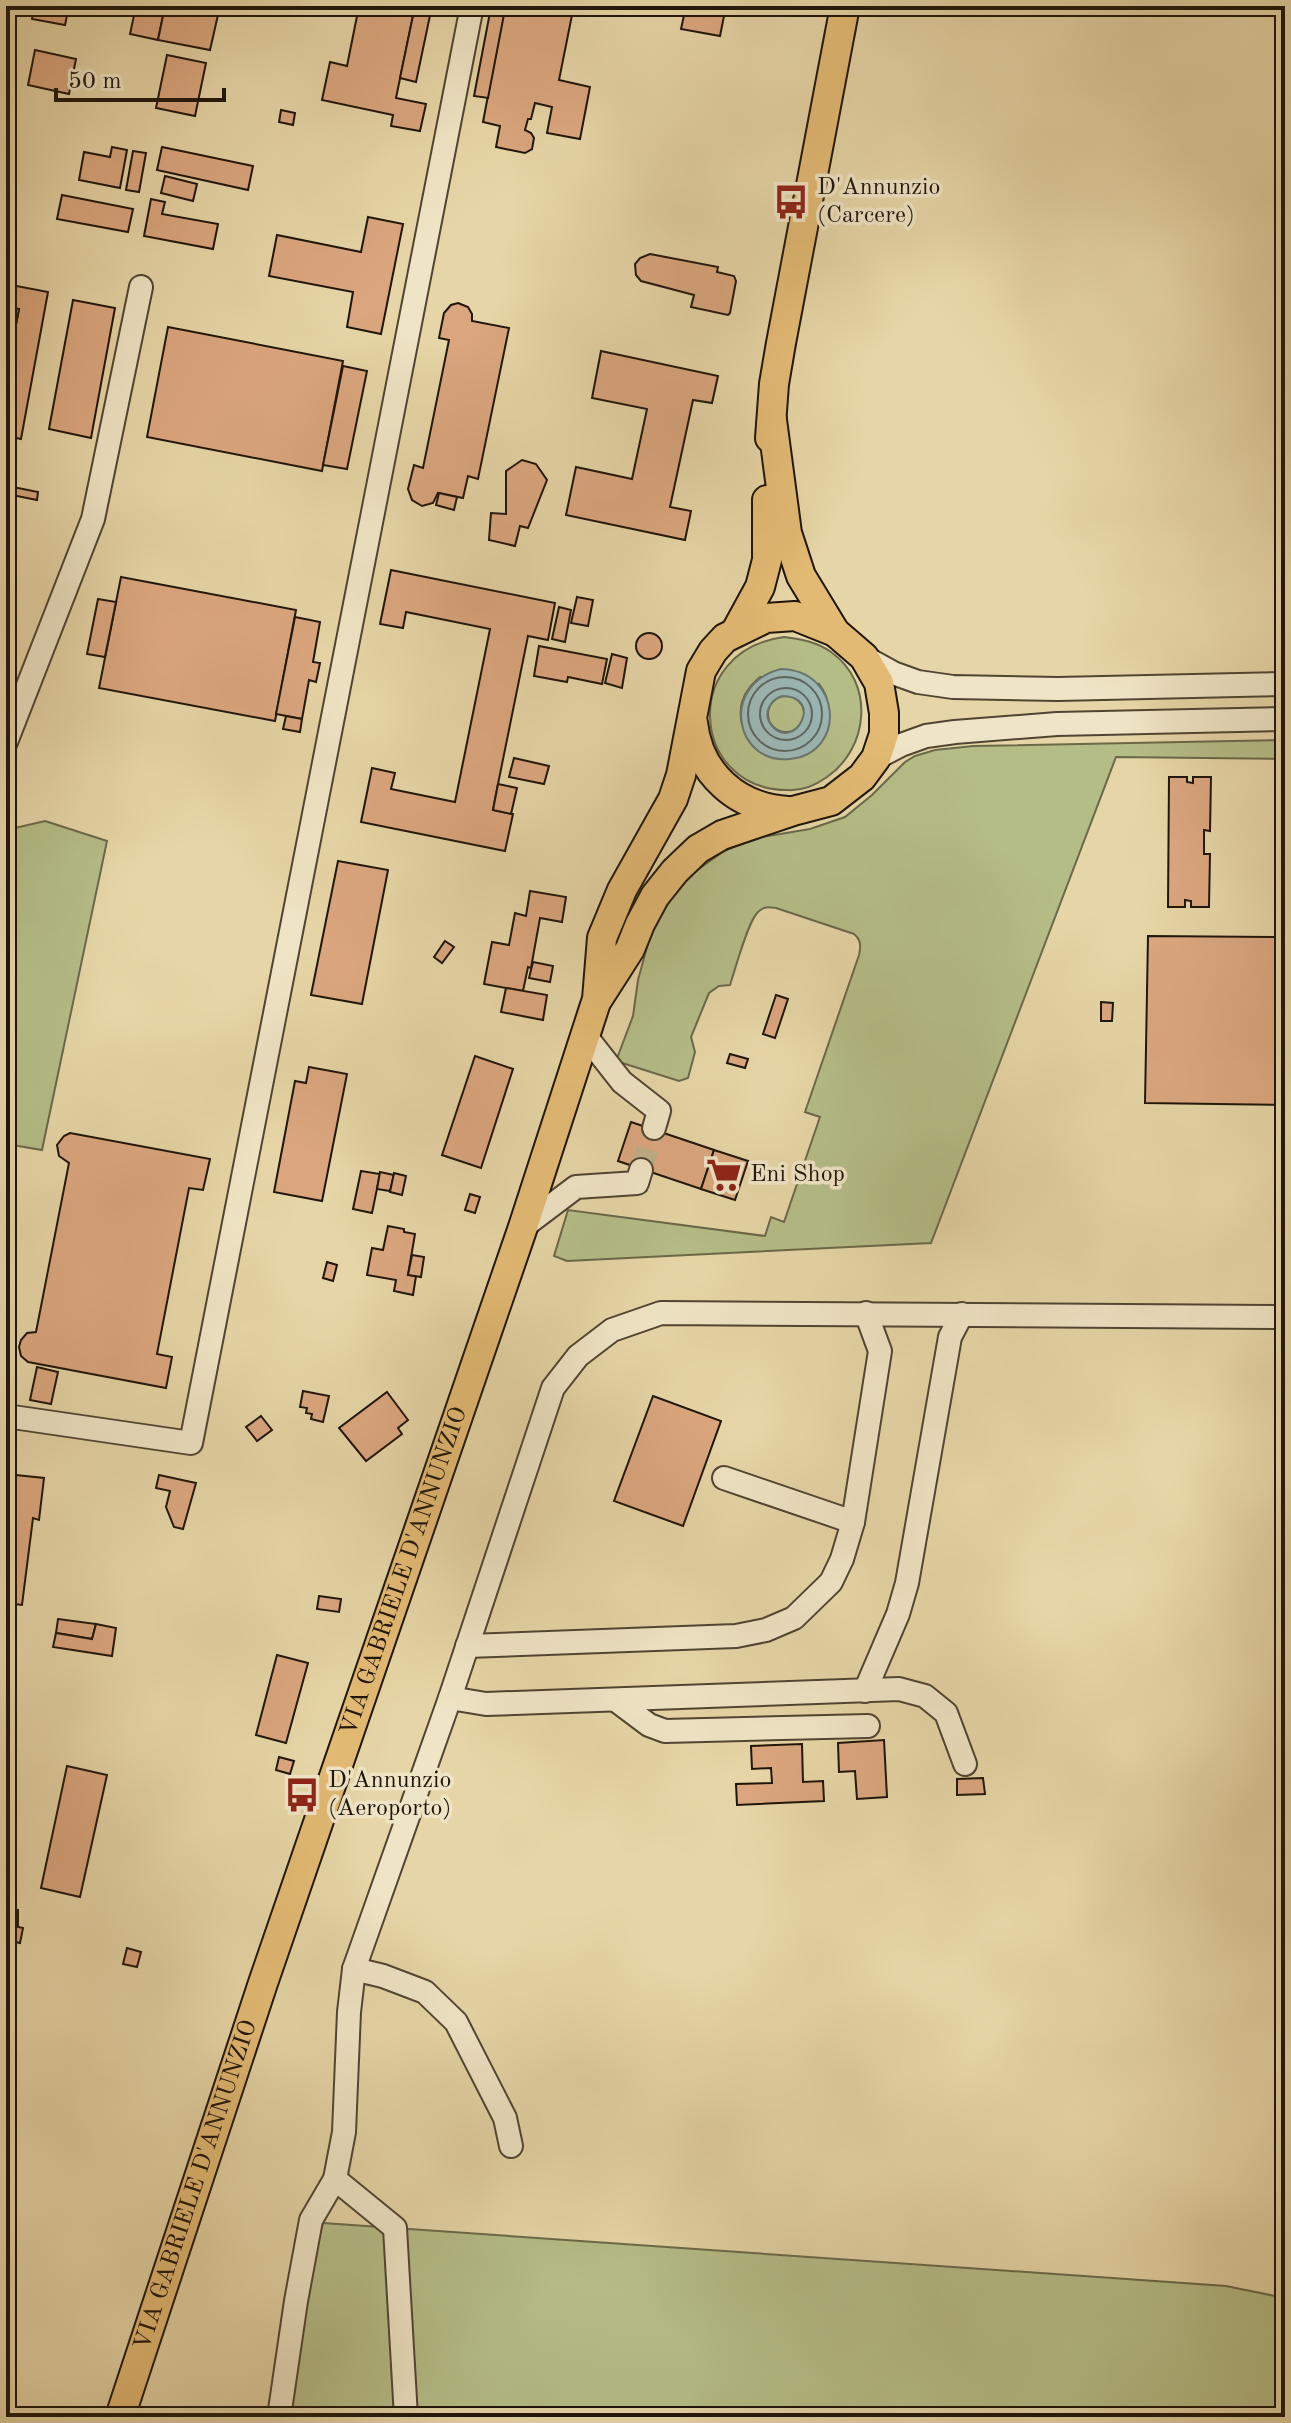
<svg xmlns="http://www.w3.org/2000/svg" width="1291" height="2423" font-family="'Old Standard TT',serif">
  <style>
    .green { fill: #b5bd87; stroke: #6a6949; stroke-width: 2; fill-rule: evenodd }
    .water { fill: #9bb6b3; stroke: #697670; stroke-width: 2; fill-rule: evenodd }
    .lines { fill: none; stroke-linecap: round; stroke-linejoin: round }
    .shore { stroke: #5c665f; stroke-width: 2 }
    .building { fill: #dba67e; stroke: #1e150b; stroke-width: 2 }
    .minor-tunnel { stroke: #beaf87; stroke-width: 22; stroke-dasharray: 22 11; stroke-linecap: butt }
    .minor-casing { stroke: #504532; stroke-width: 26 }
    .major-casing { stroke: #1e150b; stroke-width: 32 }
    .minor { stroke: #efe4c5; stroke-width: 22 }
    .major { stroke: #e3ba73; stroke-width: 28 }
    .labels { text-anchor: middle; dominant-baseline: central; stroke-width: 7; stroke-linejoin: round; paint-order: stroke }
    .poi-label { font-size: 24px; fill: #1e150b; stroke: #efe4c5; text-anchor: start }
    .street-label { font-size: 24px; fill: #1e150b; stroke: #efe4c5 }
  </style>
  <rect width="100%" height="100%" fill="#e6d5a6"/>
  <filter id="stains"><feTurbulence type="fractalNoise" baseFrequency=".0025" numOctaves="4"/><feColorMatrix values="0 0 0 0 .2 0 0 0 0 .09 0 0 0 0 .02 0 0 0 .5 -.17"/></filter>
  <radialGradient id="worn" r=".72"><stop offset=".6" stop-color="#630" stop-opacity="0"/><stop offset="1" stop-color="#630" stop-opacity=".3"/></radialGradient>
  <g class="green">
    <path d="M784 637C801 639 817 642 831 652 875 683 869 748 827 777 816 785 801 791 787 790 691 790 679 651 784 637ZM760 677 819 684C832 701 827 706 822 725 820 732 819 743 814 748 809 755 800 757 791 756 784 756 774 757 766 755 747 748 737 721 742 702 745 691 752 684 760 677Z"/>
    <circle cx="786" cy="714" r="18"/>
    <path d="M1285 740V759L1116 757 931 1243 567 1261 554 1256 568 1210 765 1236 771 1217 784 1222 820 1117 805 1112 859 955C861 946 861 940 854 934L776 908C769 907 764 906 758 912 748 921 735 970 730 985L719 986 709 993 691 1037 695 1052 688 1078 679 1081 616 1061 633 1016 638 980 650 936 667 902 680 887 696 871 724 851 756 838 810 829 845 817 872 795 905 762 915 756 935 750 973 746Z"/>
    <polygon points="45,821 107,841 42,1150 6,1144 6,830"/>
    <polygon points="323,2223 1226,2286 1285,2298 1285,2417 288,2417 316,2248"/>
  </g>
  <path class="water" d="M781 669C842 670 847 753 790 759 735 765 719 685 781 669ZM782 696C825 696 795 752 772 726 762 714 770 700 782 696Z"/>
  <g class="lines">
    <g class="shore">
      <circle cx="785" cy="714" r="37"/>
      <circle cx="786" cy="714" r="26"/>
    </g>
  </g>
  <g class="building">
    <polygon points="34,6 69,6 65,25 32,19"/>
    <polygon points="136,6 165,6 158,40 130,34"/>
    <polygon points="165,6 220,6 210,50 158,40"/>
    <polygon points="359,6 415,6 396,98 426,104 420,131 391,126 393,115 322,100 330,62 347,66"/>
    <polygon points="415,6 432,6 416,82 400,78"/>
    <polygon points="505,6 525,6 572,15 559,80 590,87 580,139 547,133 552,107 535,103 531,119 528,119 525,130 531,133 534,138 532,149 525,153 496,147 500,126 483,122"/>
    <polygon points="686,6 726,6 720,36 681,29"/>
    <polygon points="491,7 505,9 488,98 474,96"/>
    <polygon points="35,50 76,59 69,94 28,85"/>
    <polygon points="167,55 206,63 195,116 156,108"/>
    <polygon points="281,110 295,113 293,125 279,122"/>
    <polygon points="112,147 127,150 120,188 79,180 84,152 110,157"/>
    <polygon points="162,147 253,166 248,190 157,170"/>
    <polygon points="133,151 146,153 139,192 126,190"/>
    <polygon points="165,176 197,184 193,201 161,193"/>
    <polygon points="62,195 133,209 128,232 57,219"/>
    <polygon points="151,199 165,202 162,214 218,224 213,249 144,236"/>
    <polygon points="368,217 403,224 381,334 347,327 353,292 269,276 277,235 361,252"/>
    <polygon points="650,254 718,267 717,272 734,276 736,281 730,313 728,315 691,307 694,295 641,281 636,275 635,264 640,258"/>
    <polygon points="6,284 48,292 21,439 6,436 6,376 19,309 6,307"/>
    <polygon points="73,300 115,308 91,438 49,429"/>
    <polygon points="458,303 468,307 472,314 472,321 509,328 478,479 468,476 463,498 438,493 433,503 422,506 412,500 408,489 414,465 423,468 449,340 439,338 444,313 451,305"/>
    <polygon points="6,307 19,309 6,376"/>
    <polygon points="168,327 343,361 322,471 147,437"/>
    <polygon points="601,351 718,376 712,403 693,400 670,507 691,511 685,540 566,515 576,467 632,479 647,409 592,398"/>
    <polygon points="343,366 367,371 347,469 323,465"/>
    <polygon points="522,460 536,464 547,480 528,528 520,526 515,546 489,540 491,513 506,514 506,471"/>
    <polygon points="13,487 38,492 37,500 12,495"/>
    <polygon points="439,493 457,497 454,510 436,505"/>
    <polygon points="391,570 555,603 548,640 528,636 498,784 493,810 513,814 505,851 361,822 372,768 395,773 391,789 455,802 490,629 406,612 403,628 380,624"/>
    <polygon points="121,577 296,610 275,721 99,688"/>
    <polygon points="577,597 593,600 588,626 571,623"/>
    <polygon points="98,599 116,602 105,657 87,654"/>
    <polygon points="559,607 571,610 565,642 552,639"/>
    <polygon points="295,617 320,622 313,662 320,663 316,682 309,680 302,719 276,714"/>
    <circle cx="649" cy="646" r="13"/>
    <polygon points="539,646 607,659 602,684 568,677 567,682 534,676"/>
    <polygon points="612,654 627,658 622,688 605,683"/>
    <polygon points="286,716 302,719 300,732 283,729"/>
    <polygon points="514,758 549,766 544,784 509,777"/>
    <polygon points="1169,777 1187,777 1187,782 1193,783 1193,777 1211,777 1210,831 1204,830 1204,854 1210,854 1209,907 1191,907 1191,901 1185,900 1185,907 1168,907"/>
    <polygon points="498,784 517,788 511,814 493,810"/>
    <polygon points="338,861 388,870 362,1004 311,995"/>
    <polygon points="530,891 566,897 562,922 540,918 531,968 528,967 523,991 484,984 492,942 509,945 515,913 526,916"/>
    <polygon points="1148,936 1285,937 1285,1105 1145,1103"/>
    <polygon points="445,941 454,947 442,963 434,957"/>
    <polygon points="533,962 553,966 550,982 529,978"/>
    <polygon points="506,988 547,995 543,1020 501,1012"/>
    <polygon points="776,995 788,999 775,1038 763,1034"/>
    <polygon points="1101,1002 1113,1003 1112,1021 1101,1021"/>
    <polygon points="730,1054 748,1059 745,1068 727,1063"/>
    <polygon points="475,1056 513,1069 481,1168 442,1155"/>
    <polygon points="309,1067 347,1074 322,1201 274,1192 295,1081 306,1083"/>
    <polygon points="631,1122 714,1150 701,1189 618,1161"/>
    <polygon points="70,1133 210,1159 203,1190 189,1188 157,1354 172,1357 166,1388 28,1362 21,1356 19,1347 21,1340 27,1333 36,1332 69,1163 59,1156 57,1145 64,1136"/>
    <polygon points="714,1150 748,1161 735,1200 701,1189"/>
    <polygon points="361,1171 380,1174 372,1213 353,1209"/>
    <polygon points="380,1172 394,1175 390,1191 377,1189"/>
    <polygon points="394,1173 406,1176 402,1195 390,1192"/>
    <polygon points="470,1194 480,1197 475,1213 465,1210"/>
    <polygon points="388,1226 404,1229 404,1232 415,1234 408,1275 416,1276 413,1295 394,1291 396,1280 367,1275 372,1248 383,1250"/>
    <polygon points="412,1255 424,1257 421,1277 408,1275"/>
    <polygon points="327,1262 337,1265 333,1281 323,1278"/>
    <polygon points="37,1367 58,1372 51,1404 30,1400"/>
    <polygon points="303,1391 329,1396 323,1422 311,1419 312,1414 306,1413 307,1408 300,1407"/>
    <polygon points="387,1392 408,1420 398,1428 402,1434 366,1461 339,1428"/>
    <polygon points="653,1396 721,1421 683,1526 614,1501"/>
    <polygon points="261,1416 272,1430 257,1441 246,1427"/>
    <polygon points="6,1474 44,1478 39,1520 33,1518 22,1605 6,1603"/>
    <polygon points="159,1475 196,1483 183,1529 174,1527 166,1507 170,1491 156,1488"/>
    <polygon points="319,1596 341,1599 339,1612 317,1609"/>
    <polygon points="58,1619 96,1624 92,1639 56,1633"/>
    <polygon points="96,1624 116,1628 112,1656 53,1647 56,1633 92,1639"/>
    <polygon points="277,1655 308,1663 286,1743 256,1735"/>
    <polygon points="884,1740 887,1797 857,1799 855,1771 839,1772 838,1743"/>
    <polygon points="802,1744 803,1782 823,1781 824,1801 737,1805 736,1784 772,1783 771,1768 752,1769 751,1746"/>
    <polygon points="279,1757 294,1761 290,1774 276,1770"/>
    <polygon points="67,1766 107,1775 80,1897 41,1888"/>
    <polygon points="983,1778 985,1794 957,1795 957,1779"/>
    <polygon points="14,1909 18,1910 18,1927 23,1928 20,1943 15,1942 9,1954 6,1953 6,1919"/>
    <polygon points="127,1948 141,1952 137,1967 123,1964"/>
  </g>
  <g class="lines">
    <polyline class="minor-tunnel" points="641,1170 654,1128"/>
    <g class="minor-casing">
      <g id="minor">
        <polyline points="864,657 893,673 918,682 953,687 1058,689 1285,684"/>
        <polyline points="6,742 93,519 141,287"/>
        <polyline points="876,758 901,745 926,736 955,732 1057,724 1285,719"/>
        <polyline points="585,1035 622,1082 659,1111 654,1128"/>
        <polyline points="523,1227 576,1187 637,1183 641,1170"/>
        <polyline points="6,1416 191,1443 472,6"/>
        <polyline points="724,1478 853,1522"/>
        <polyline points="467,1646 736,1636 766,1630 794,1618 831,1582 842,1559 853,1522 880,1351 866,1313"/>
        <polyline points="865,1691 898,1614 907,1583 950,1337 962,1314"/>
        <polyline points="450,1698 486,1704 899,1689 925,1696 946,1713 965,1764"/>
        <polyline points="617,1701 649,1725 665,1731 868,1726"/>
        <polyline points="354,1969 383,1976 425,1992 456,2022 505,2118 511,2146"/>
        <polyline points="335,2179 395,2228 406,2417"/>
        <polyline points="279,2417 296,2301 311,2220 335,2179 344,2132 349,2012 354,1969 450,1698 553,1388 578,1356 612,1330 661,1313 1285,1317"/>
      </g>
    </g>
    <g class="major-casing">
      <g id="major">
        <polyline points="770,438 774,384 781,343 845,6"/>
        <polyline points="736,631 760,587 767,560 767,500"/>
        <path d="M693 723C699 775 738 808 788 811"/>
        <polyline points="598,999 630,949 640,924 655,896 675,871 698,849 722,835 793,811 831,801 862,777 876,758 884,734 884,713 879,683 864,657 835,632 801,576 787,533 772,420"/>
        <path id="s1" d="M120 2417 263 1983 523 1227 597 999 602 938 622 890 673 799 681 775 701 671 713 651 725 638 766 618 795 616 835 632"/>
      </g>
    </g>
    <use href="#minor" class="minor"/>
    <use href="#major" class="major"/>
  </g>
  <defs>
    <g id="bus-bare" transform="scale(2.76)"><path d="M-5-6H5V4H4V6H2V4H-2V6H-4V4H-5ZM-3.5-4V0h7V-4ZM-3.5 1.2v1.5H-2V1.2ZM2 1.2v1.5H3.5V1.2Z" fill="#8f2418" stroke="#efe4c5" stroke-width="2.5" paint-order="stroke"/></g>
    <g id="supermarket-bare" transform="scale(2.76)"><path d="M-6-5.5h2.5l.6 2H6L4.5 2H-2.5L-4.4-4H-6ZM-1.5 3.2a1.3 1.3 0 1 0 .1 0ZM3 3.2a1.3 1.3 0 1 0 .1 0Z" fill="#8f2418" stroke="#efe4c5" stroke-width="2.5" paint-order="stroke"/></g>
  </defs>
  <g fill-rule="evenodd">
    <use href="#bus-bare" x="791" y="202"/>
    <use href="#supermarket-bare" x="724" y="1175"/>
    <use href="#bus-bare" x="302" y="1795"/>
  </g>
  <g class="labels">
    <g class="poi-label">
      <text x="817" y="188">D'Annunzio<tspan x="817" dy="28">(Carcere)</tspan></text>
      <text x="750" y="1175">Eni Shop</text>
      <text x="328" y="1781">D'Annunzio<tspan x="328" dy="28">(Aeroporto)</tspan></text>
    </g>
    <g class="street-label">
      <text stroke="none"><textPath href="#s1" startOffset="892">VIA GABRIELE D'ANNUNZIO</textPath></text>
      <text stroke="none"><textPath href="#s1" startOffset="244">VIA GABRIELE D'ANNUNZIO</textPath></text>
    </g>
  </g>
  <rect width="1291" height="2423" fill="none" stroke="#e6d5a6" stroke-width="32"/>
  <rect x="8" y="8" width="1275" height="2407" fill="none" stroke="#1e150b" stroke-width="4"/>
  <rect x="16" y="16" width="1259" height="2391" fill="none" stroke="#1e150b" stroke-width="2"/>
  <path d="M56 88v12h168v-12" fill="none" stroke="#1e150b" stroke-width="4"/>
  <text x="68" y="88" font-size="24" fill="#1e150b" stroke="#efe4c5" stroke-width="6" paint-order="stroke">50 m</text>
  <rect width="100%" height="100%" filter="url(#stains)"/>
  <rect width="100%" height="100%" fill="url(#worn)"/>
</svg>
